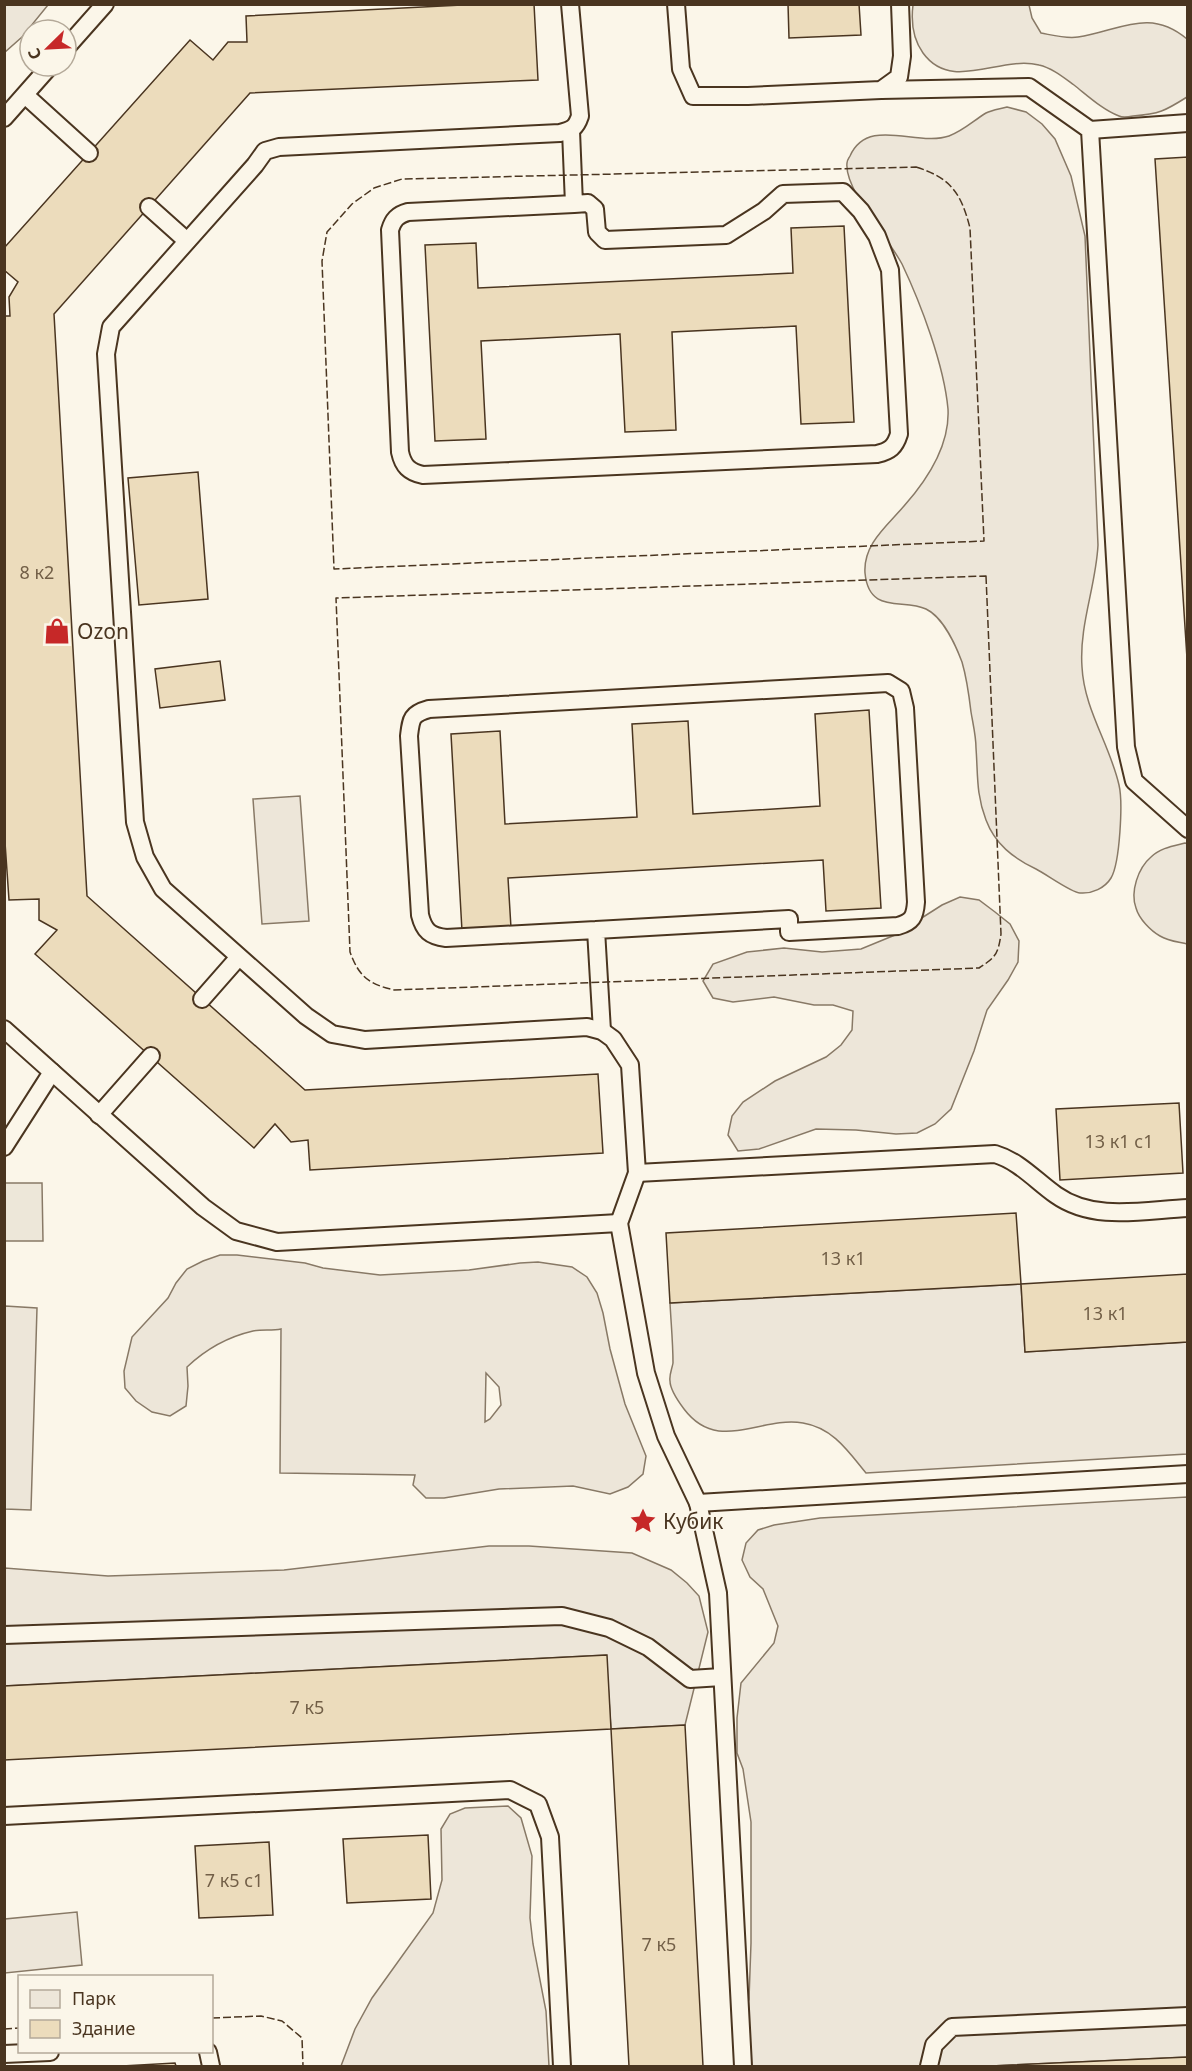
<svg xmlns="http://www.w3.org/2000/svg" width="1192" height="2071" font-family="'Noto Sans',sans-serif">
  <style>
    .green { fill: #ede6d9; stroke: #887966; stroke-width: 1.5; fill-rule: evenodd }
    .parking { fill: #ede7d9; stroke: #887966; stroke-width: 1.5 }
    .building { fill: #ecdcbc; stroke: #4a3520; stroke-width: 1.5 }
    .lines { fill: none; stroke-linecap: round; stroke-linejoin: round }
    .lane-casing { stroke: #4a3520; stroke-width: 20 }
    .lane { stroke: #fbf6e9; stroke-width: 16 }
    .fence { stroke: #4a3520; stroke-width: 1.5; stroke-dasharray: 8 3; stroke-linecap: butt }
    .labels { text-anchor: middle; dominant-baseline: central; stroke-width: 4.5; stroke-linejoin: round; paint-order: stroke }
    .number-label { font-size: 18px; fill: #725f47 }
    .poi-label { font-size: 21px; fill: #4a3520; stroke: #fbf6e9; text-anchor: start }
  </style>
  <rect width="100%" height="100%" fill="#fbf6e9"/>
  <g class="green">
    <polygon points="5,4 48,5 22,37 5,52"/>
    <path d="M913 5H1029L1032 18 1041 33C1052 35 1066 39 1078 37 1119 31 1149 7 1187 39V97C1165 111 1159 114 1133 116 1128 117 1123 118 1119 116 1103 110 1088 96 1074 85 1063 77 1052 68 1039 65 1000 55 952 93 923 53 913 39 911 21 913 5Z"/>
    <path d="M1007 107 1026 112 1042 124 1055 139 1071 176 1085 236 1098 545C1096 586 1079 625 1082 667 1084 709 1110 745 1119 785 1123 802 1120 863 1111 878 1105 888 1092 894 1080 893 1072 893 1046 874 1036 869 1013 858 995 844 986 820 976 794 978 775 976 748 976 736 973 724 971 712 969 695 967 679 962 662 956 646 943 617 926 609 903 598 869 615 865 573 863 544 887 526 904 506 927 480 950 446 948 409 944 365 921 304 902 264 889 239 844 190 847 163 847 160 849 158 850 156 868 116 917 147 949 136 963 131 973 121 986 113 992 110 1000 109 1007 107Z"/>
    <polygon points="300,796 309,921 262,924 253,799"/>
    <path d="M1185 843 1188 844 1187 944C1179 942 1168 941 1160 936 1151 931 1139 919 1136 908 1130 892 1138 868 1151 857 1160 848 1173 846 1185 843Z"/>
    <polygon points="960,897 979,900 995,912 1010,924 1019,941 1018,962 1008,980 987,1010 974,1051 951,1109 935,1124 917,1133 896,1134 856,1130 816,1129 759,1149 738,1151 728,1135 732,1116 743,1102 775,1081 826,1057 841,1045 852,1030 853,1011 833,1005 814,1005 774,997 733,1002 713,998 703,981 713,964 747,952 784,948 822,952 861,949 895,935 942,905"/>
    <path d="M220 1255H237L305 1263 323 1268 380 1275 469 1270 520 1263 538 1262 572 1267 587 1277 597 1293 603 1313 610 1349 625 1404 646 1456 643 1474 628 1487 610 1494 573 1486 499 1489 444 1498H426L413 1485 415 1475 280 1473 281 1329C272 1331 262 1329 253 1331 227 1337 206 1349 187 1367L188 1386 186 1406 170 1416 152 1412 136 1401 125 1388 124 1371 132 1337 168 1298 176 1283 187 1269 203 1261ZM486 1373 499 1387 501 1405 490 1419 485 1422Z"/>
    <path d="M1021 1284 1025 1352 1187 1342V1454L866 1473C848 1451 833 1428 803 1423 759 1416 718 1454 684 1409 678 1401 670 1390 670 1381 669 1375 672 1369 673 1363 673 1343 671 1323 670 1303Z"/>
    <polygon points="5,1306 37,1308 31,1510 5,1509"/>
    <polygon points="1187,1497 1187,2057 991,2066 734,2066 744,2014 749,1999 751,1943 751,1822 743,1769 737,1753 737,1718 741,1683 774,1643 778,1626 763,1589 750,1577 742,1560 746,1543 758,1530 774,1525 820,1518"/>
    <polygon points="489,1546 529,1546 632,1553 671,1570 687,1583 699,1596 708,1632 685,1725 611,1729 606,1655 5,1686 5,1568 108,1576 284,1570"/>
    <polygon points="508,1806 521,1818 532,1856 530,1918 533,1944 546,2011 549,2066 341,2066 355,2029 372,1998 433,1913 442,1880 441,1829 450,1814 465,1808"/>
    <polygon points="77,1912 82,1965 5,1973 5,1919"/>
  </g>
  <polygon class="parking" points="5,1183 42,1183 43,1241 5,1241"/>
  <g class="building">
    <polygon points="482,4 534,4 538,80 250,93 54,314 87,896 305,1090 598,1074 603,1153 310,1170 308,1140 291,1142 275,1124 254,1148 35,954 57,930 39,920 39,899 9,900 4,828 4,316 10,316 9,297 18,282 4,270 4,248 190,40 213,60 228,42 247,42 246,16"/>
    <polygon points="788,4 859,4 861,35 789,38"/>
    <polygon points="1188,157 1188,674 1155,159"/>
    <polygon points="844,226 854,422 801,424 796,326 672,332 676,430 625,432 620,334 481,341 486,439 435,441 425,245 476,243 478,288 793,273 791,228"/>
    <polygon points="198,472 208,599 139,605 128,478"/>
    <polygon points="220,661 225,700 160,708 155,669"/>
    <polygon points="869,710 881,908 826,911 823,860 508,878 511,928 462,931 451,734 500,731 505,824 637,817 632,724 688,721 693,814 820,806 815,714"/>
    <polygon points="1179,1103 1183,1173 1060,1180 1056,1109"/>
    <polygon points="1016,1213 1021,1284 670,1303 666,1233"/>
    <polygon points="1188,1274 1188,1342 1025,1352 1021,1284"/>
    <polygon points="607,1655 611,1729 4,1760 4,1686"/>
    <polygon points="685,1725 703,2066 629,2066 611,1729"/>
    <polygon points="428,1835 431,1899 347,1903 343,1839"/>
    <polygon points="269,1842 273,1915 199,1918 195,1846"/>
    <polygon points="1188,2057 1188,2066 991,2066"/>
    <polygon points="175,2063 176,2066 122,2066"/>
  </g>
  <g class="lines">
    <g class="lane-casing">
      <g id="lane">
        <path d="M570 4 580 116C576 128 572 130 560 133L279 147 265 151 255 165 111 327 106 354 135 822 145 857 163 889 306 1016 332 1034 365 1040 587 1027 602 1031 613 1039 630 1065 637 1173 619 1223 646 1373 666 1436 698 1503 1188 1474"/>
        <polyline points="676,4 681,69 693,96 748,96 881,90 899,77 902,56 900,4"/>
        <polyline points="66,48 105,4"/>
        <polyline points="881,90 1029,87 1090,130 1126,747 1134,781 1188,829"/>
        <polyline points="25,95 89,153"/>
        <polyline points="4,118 50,66"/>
        <polyline points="1090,130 1188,123"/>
        <path d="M571 131 574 204 588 203 595 209 597 232 605 240 726 235 764 211 783 194 843 192 861 211 877 236 890 270 899 434C895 447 890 451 877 454L423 475C409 472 403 466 400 452L390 230C393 220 397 215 408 212L574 204"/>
        <polyline points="149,207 187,241"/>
        <path d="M596 930 789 919V932L898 926C912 922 915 917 916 902L905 708 901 691 888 683 429 709C411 714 411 719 409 736L420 915C424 931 430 936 446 938L596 930 602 1031"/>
        <polyline points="202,999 238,958"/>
        <polyline points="4,1029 203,1207 236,1231 277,1242 619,1223"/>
        <polyline points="99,1115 151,1056"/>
        <polyline points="4,1147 52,1072"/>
        <path d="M637 1173 995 1154C1019 1161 1036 1181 1056 1195 1094 1222 1144 1210 1188 1208"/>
        <polyline points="698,1503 718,1593 743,2066"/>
        <polyline points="4,1635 562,1616 609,1628 648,1647 690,1679 722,1677"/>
        <polyline points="4,1816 510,1790 538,1804 550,1837 562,2066"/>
        <polyline points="208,2052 211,2066"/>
        <polyline points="4,2054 50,2052"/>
        <polyline points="929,2066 934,2045 952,2027 1188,2016"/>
      </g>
    </g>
    <use href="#lane" class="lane"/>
    <g class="fence">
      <path d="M916 167C951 178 961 193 970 228L984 541 334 569 322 261 327 232 352 204 374 188 402 179Z"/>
      <path d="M986 576 1001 934C998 954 996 957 979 968L394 990C369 984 359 977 350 952L336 598Z"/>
      <polyline points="212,2018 261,2016 282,2021 302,2038 303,2066"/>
      <polyline points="4,2029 20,2028"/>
    </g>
  </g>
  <defs>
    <g id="shop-bare" transform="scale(2.07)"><path d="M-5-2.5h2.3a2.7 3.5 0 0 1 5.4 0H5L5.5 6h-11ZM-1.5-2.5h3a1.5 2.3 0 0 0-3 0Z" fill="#c62828" stroke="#fbf6e9" stroke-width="2.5" paint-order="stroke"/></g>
    <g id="sight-bare" transform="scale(2.07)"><path d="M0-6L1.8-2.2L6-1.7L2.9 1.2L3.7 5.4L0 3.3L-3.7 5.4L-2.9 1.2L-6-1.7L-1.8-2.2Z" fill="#c62828" stroke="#fbf6e9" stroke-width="2.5" paint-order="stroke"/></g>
  </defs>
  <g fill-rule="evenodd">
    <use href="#shop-bare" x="57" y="631"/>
    <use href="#sight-bare" x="643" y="1521"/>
  </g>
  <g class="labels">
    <g class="number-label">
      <text x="37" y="572">8 к2</text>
      <text x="1119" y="1141">13 к1 с1</text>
      <text x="843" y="1258">13 к1</text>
      <text x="1105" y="1313">13 к1</text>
      <text x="307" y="1707">7 к5</text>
      <text x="234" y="1880">7 к5 с1</text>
      <text x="659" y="1944">7 к5</text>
    </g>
    <g class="poi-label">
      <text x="77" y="631">Ozon</text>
      <text x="663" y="1521">Кубик</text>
    </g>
  </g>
  <rect width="1192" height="2071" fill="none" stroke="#4a3520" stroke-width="12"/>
  <rect x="18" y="1975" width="195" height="78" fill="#fbf6e9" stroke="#b4a999" stroke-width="1.5"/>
  <rect x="30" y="1990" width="30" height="18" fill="#ede6d9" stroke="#b4a999" stroke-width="1.5"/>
  <text x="72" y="2005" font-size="18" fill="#4a3520">Парк</text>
  <rect x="30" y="2020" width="30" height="18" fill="#ecdcbc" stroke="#b4a999" stroke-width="1.5"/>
  <text x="72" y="2035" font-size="18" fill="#4a3520">Здание</text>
  <g transform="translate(48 48) rotate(246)"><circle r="28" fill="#fbf6e9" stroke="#b4a999" stroke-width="1.5"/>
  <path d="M0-4.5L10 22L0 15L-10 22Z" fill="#c62828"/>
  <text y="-9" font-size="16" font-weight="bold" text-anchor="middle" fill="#4a3520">С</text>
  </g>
</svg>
